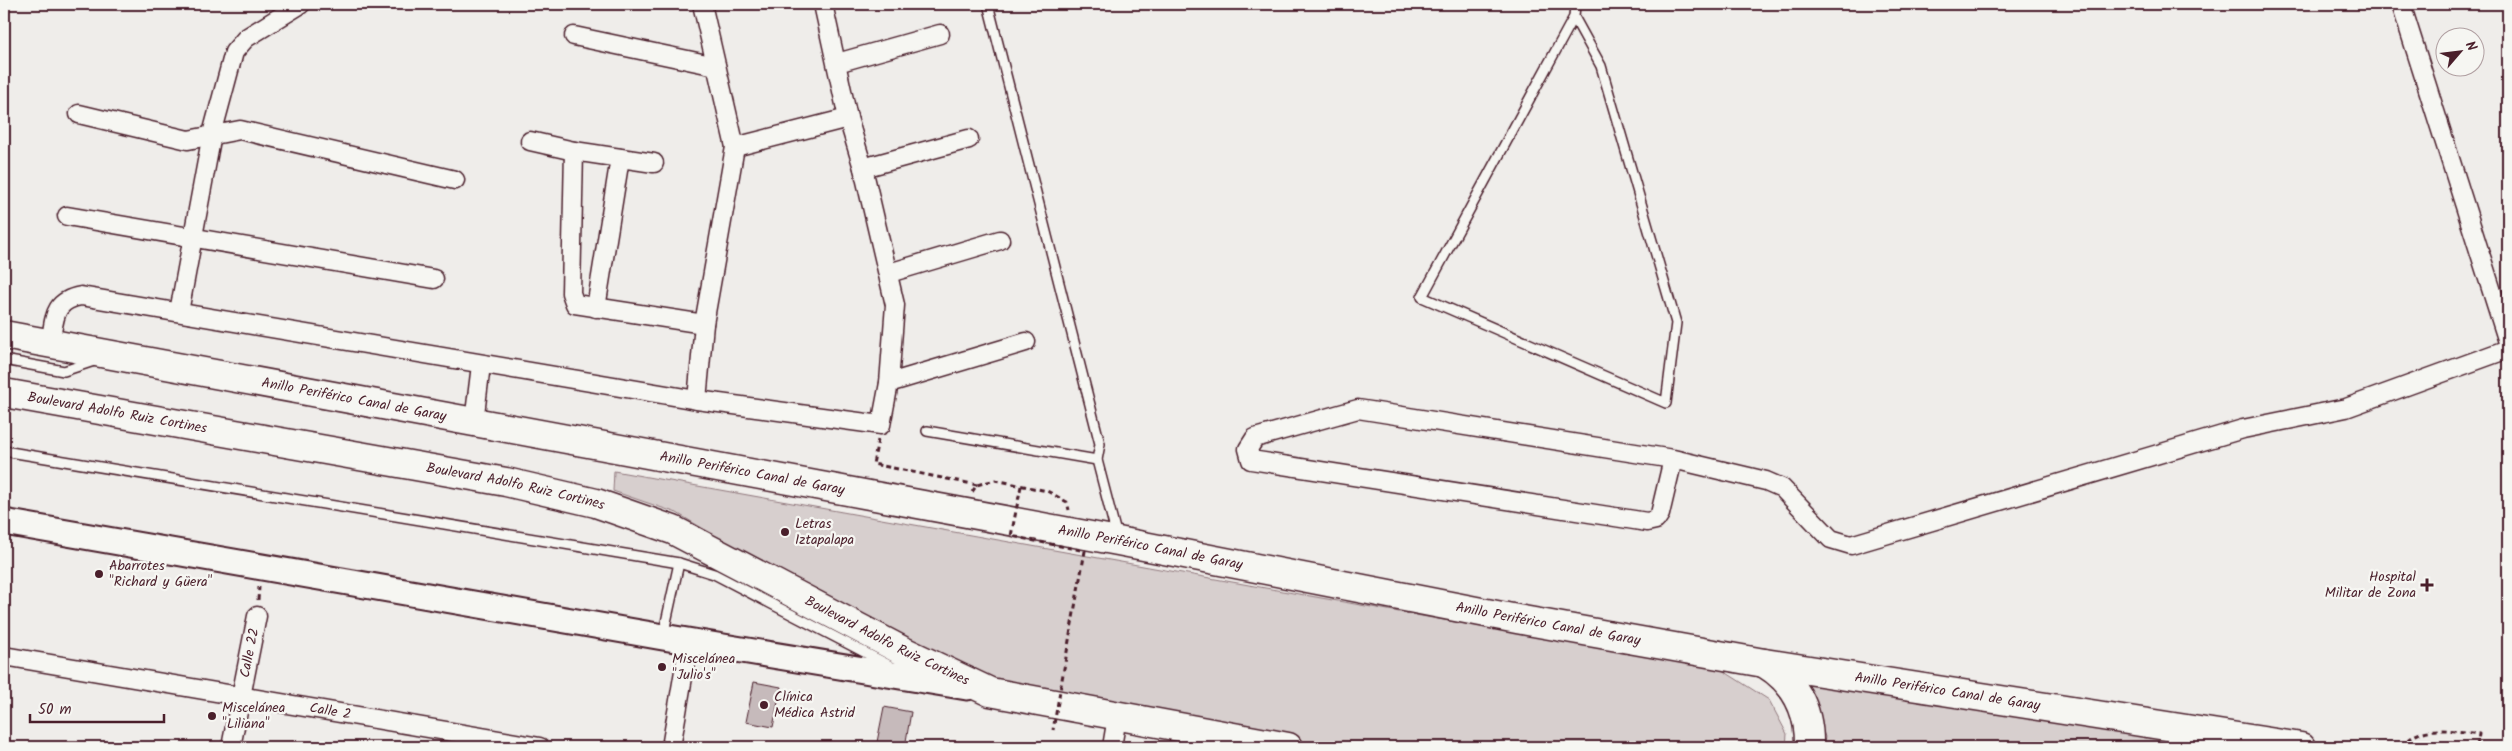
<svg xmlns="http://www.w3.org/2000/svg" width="2512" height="751" font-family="Kalam,sans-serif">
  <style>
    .green { fill: #d7cfce; stroke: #90777c }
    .building { fill: #c6babb; stroke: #4a1f2b }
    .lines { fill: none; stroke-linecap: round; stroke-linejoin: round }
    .service-casing { stroke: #4a1f2b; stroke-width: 12 }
    .minor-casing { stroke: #4a1f2b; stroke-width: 21 }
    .secondary-casing { stroke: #4a1f2b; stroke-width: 29 }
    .trunk-casing { stroke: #4a1f2b; stroke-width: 31 }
    .path { stroke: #4a1f2b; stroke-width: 3; stroke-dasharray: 5 4; stroke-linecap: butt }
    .service { stroke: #f6f6f2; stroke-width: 9 }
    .minor { stroke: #f6f6f2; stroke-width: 18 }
    .secondary { stroke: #f6f6f2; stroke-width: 25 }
    .trunk { stroke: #f6f6f2; stroke-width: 28 }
    .path-bridge { stroke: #4a1f2b; stroke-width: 3; stroke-dasharray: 5 4; stroke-linecap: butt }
    .poi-dot { fill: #4a1f2b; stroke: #f6f6f2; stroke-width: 2 }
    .labels { text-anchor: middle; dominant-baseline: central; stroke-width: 4.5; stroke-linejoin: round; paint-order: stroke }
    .street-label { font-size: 14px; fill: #4a1f2b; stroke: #f6f6f2 }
    .poi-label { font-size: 14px; fill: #4a1f2b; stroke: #f6f6f2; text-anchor: start }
  </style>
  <rect width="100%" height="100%" fill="#efedea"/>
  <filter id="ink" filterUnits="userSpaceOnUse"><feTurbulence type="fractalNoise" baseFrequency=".02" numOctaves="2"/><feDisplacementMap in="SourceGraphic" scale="10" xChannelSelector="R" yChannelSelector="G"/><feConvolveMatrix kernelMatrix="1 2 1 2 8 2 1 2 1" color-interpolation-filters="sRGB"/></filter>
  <g filter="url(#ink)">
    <g class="green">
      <polygon points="614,471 1722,670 1769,700 1787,734 1786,747 1299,747 981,697 677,513 613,491"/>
      <polygon points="1789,679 2217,747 1823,747 1825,737 1810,696"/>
    </g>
    <g class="building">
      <polygon points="754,682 781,687 773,727 746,722"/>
      <polygon points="884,707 911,712 905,747 876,747"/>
    </g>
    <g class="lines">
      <g class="service-casing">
        <g id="service">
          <polyline points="988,4 1100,444 1097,460 1117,537"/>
          <polyline points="1574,17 1422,297 1666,403 1676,323 1601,66 1574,17 1575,4"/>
          <polyline points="4,360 64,371 97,360"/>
          <polyline points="927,431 1097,460"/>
          <polyline points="4,451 679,563 714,574 889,665"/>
          <polyline points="663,636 679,563"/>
        </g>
      </g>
      <g class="minor-casing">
        <g id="minor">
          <polyline points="2401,4 2508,342"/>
          <polyline points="574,36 716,66"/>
          <polyline points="837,63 940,34"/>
          <polyline points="79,114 188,140 240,130 455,180"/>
          <polyline points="530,141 574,151 654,163"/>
          <polyline points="735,147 848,118"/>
          <polyline points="574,151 571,293 575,304 704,324"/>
          <polyline points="863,168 969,139"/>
          <polyline points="67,216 434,279"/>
          <polyline points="889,273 1000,240"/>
          <polyline points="596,308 620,158"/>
          <polyline points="179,312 212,134 234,52 246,38 301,4"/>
          <path d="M50 344C55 319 52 301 81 296L697 400 881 425 889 383 895 305 863 168 848 118 823 4"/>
          <polyline points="889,383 1026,342"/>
          <polyline points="697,400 704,324 735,147 702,4"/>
          <polyline points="474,422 481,365"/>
          <polyline points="1673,459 1660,514 1656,520 1647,522 1251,460 1248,449 1255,438 1358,409 1673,459 1766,481 1782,488 1831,539 1851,545 2243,429 2346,408 2508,349"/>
          <path id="s1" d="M4 656 540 747"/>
          <path id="s2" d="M231 747 257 616"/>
          <polyline points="671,747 689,642"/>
          <polyline points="1112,747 1117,717"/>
        </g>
      </g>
      <g class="secondary-casing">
        <polyline id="secondary" points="4,522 663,637 967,687"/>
      </g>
      <g class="trunk-casing">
        <g id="trunk">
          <path id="s3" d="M4 335 1118 541 1517 619 1764 663 2301 747"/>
          <path id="s4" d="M4 393 506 482 596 503 673 530 901 650 990 692 1288 747"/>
          <path d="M1764 663C1796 682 1810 711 1809 747"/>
        </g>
      </g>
      <g class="path">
        <polyline points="878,440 873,464 977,485"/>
        <polyline points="972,492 977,485 995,480 1047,491 1067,502 1069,510"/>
        <polyline points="258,600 259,587"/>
        <path d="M2402 747C2420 722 2453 731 2479 734L2477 747"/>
      </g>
      <use href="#service" class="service"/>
      <use href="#minor" class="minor"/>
      <use href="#secondary" class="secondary"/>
      <use href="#trunk" class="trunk"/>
      <polyline class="path-bridge" points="1021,486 1011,536 1085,551 1053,730"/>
    </g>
  </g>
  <g class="poi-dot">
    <circle cx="785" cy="532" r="5"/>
    <circle cx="99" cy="574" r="5"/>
    <path d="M2424.5 577.5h5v5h5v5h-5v5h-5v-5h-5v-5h5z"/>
    <circle cx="662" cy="667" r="5"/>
    <circle cx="764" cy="705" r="5"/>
    <circle cx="212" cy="716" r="5"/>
  </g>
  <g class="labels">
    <g class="street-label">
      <text stroke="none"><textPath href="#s3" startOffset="356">Anillo Periférico Canal de Garay</textPath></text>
      <text stroke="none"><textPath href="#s4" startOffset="115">Boulevard Adolfo Ruiz Cortines</textPath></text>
      <text stroke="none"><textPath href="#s3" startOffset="761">Anillo Periférico Canal de Garay</textPath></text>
      <text stroke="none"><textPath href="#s4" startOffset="520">Boulevard Adolfo Ruiz Cortines</textPath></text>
      <text stroke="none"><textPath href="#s3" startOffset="1166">Anillo Periférico Canal de Garay</textPath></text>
      <text stroke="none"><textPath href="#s3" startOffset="1571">Anillo Periférico Canal de Garay</textPath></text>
      <text stroke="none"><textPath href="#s4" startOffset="925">Boulevard Adolfo Ruiz Cortines</textPath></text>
      <text stroke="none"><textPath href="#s2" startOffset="96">Calle 22</textPath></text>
      <text stroke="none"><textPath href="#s3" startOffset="1976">Anillo Periférico Canal de Garay</textPath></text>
      <text stroke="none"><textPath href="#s1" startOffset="331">Calle 2</textPath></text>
    </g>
    <g class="poi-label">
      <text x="795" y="524">Letras<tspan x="795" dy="16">Iztapalapa</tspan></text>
      <text x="109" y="566">Abarrotes<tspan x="109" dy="16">"Richard y Güera"</tspan></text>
      <text x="2416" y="577" text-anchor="end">Hospital<tspan x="2416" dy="16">Militar de Zona</tspan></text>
      <text x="672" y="659">Miscelánea<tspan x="672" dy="16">"Julio's"</tspan></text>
      <text x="774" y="697">Clínica<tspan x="774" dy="16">Médica Astrid</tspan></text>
      <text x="222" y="708">Miscelánea<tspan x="222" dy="16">"Liliana"</tspan></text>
    </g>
  </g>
  <rect width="2512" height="751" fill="none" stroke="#f6f6f2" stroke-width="20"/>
  <rect x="10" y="10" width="2492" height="731" fill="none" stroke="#4a1f2b" stroke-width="2" filter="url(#ink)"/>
  <g transform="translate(2460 52) rotate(62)"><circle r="24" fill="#f6f6f2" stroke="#b1a0a2"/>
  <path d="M0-4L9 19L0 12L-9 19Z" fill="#4a1f2b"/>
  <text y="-8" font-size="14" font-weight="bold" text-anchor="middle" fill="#4a1f2b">N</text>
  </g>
  <path d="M30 714v8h134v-8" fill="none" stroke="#4a1f2b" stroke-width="2.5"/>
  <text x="38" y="714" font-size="15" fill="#4a1f2b" stroke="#f6f6f2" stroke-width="4" paint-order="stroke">50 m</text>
</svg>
